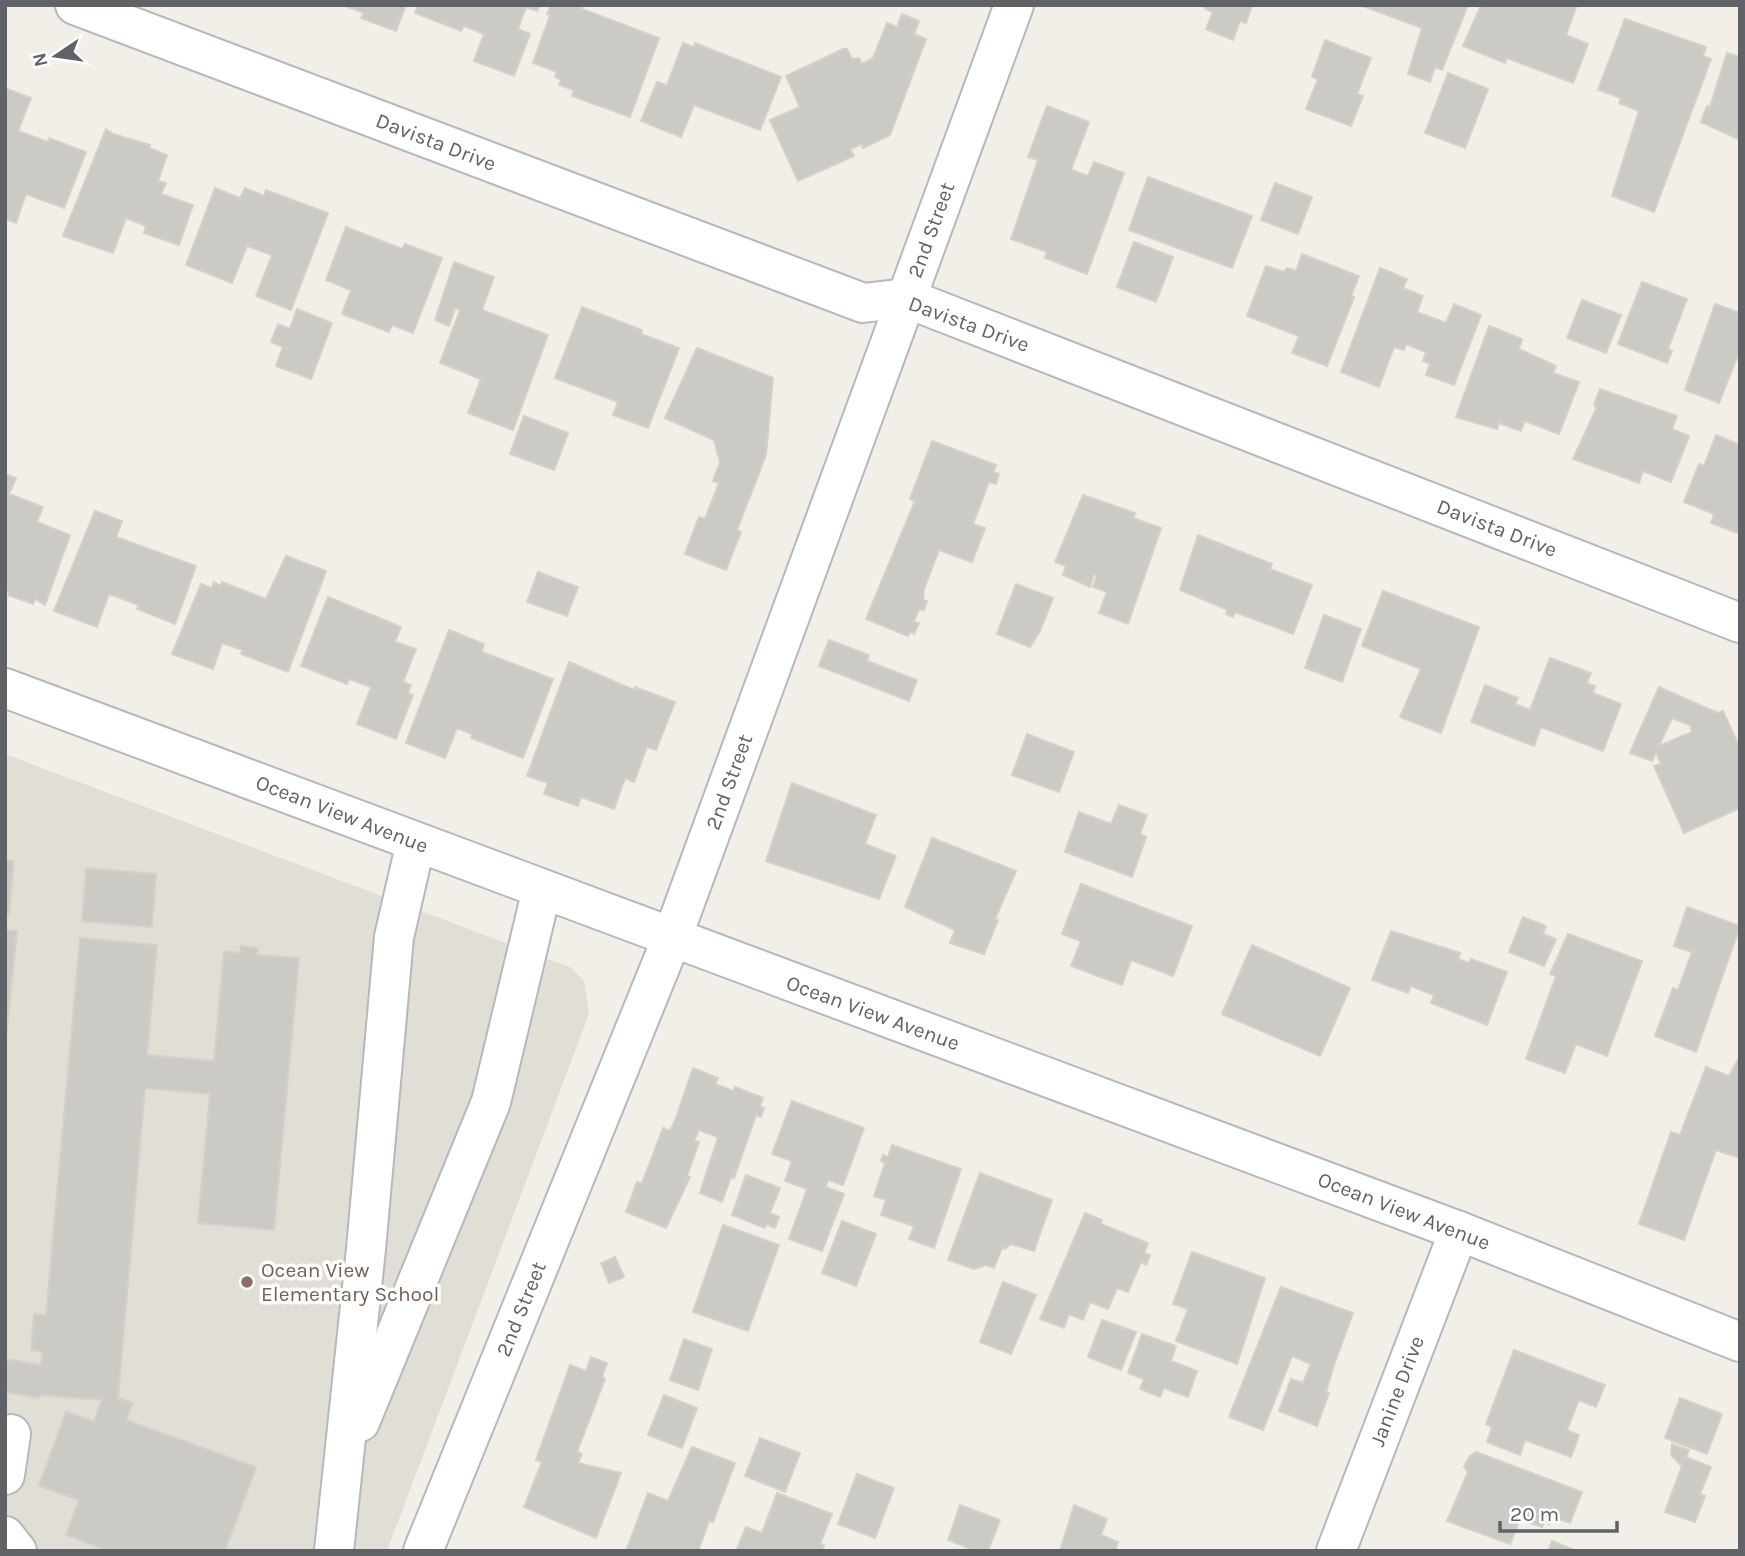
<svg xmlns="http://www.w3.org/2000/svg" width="1745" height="1556" font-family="Karla,sans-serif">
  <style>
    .education { fill: #e1ded6 }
    .building { fill: #cccac5; stroke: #d6d1c6; stroke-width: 2; fill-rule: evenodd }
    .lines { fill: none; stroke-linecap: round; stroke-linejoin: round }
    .minor-casing { stroke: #b5b8bc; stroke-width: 42 }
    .minor { stroke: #fff; stroke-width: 38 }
    .education-dot { fill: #8d6e63; stroke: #fff; stroke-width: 2.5 }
    .labels { text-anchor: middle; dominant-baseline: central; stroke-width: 7; stroke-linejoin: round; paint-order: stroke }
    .street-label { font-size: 21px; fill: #5f6368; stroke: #fff }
    .education-label { font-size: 21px; fill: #785e54; stroke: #fff; text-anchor: start }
  </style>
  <rect width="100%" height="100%" fill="#f1efe8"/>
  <polygon class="education" points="5,754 572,968 584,981 589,1014 387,1551 5,1551"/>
  <g class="building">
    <polygon points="343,5 406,5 396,31 361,18 364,13"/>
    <polygon points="418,5 540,5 537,11 526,7 518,29 530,34 514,76 474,61 484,34 464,26 461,31 415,13"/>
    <polygon points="551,5 583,5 582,9 659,38 630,117 572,96 574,90 559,85 561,80 555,77 557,72 533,63 550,15 547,14"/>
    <polygon points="1206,5 1252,5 1246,23 1240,21 1233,40 1206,29 1213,12 1205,9"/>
    <polygon points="1468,5 1442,70 1435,67 1430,82 1408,74 1422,28 1363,6"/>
    <polygon points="1481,5 1577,5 1566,35 1588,44 1573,83 1507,58 1505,63 1463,46"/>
    <polygon points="902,14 919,21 914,34 926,39 890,135 863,148 862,144 850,149 854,156 798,181 770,120 800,107 786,76 843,49 847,49 852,59 859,58 862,64 873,58 887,23 897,27"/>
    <polygon points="1625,19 1706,47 1703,56 1711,59 1654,212 1612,196 1639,111 1619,103 1621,98 1598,90"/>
    <polygon points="1325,40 1371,58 1357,94 1363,96 1351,126 1306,109 1318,79 1312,77"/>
    <polygon points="683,43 694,47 695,43 781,77 760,130 694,105 681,137 641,121 657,82 667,85"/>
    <polygon points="1727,53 1740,57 1740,140 1701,122 1707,106 1710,107"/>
    <polygon points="1448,73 1488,89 1465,148 1425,133"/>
    <polygon points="5,88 31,98 18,131 48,142 49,138 86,152 64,208 26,194 16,223 5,219"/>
    <polygon points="1047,106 1089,122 1071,170 1088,176 1094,162 1124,173 1087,274 1045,258 1047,252 1011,239 1038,160 1028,157"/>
    <polygon points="106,129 113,134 150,145 149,148 167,155 158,181 166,183 161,194 193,205 179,245 144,233 146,226 126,218 113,253 63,236"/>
    <polygon points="1148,177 1252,216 1232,268 1129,230"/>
    <polygon points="1275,183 1312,197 1298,234 1261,220"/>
    <polygon points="215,188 240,198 245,188 264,196 266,190 328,213 291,310 256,296 272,255 247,246 232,283 186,265"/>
    <polygon points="346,227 402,249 405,244 442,258 413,333 392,325 389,332 342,314 351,290 326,280"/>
    <polygon points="1134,242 1173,257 1156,302 1117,287"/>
    <polygon points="1302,254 1359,276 1351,296 1354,297 1327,366 1292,353 1299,336 1247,316 1266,266 1284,272 1287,268 1296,271"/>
    <polygon points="454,262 494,277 482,310 548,335 513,430 468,413 481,379 440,363 460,310 455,308 449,326 435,320"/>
    <polygon points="1380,268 1407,279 1403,288 1423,296 1417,312 1446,323 1454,304 1481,315 1454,385 1426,375 1430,364 1423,361 1426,352 1406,344 1404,350 1394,347 1379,387 1341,372"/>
    <polygon points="1642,282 1687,299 1668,349 1672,351 1667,363 1618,344"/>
    <polygon points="1582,300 1621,315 1606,353 1567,338"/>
    <polygon points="1715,304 1740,313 1740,350 1719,403 1685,390"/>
    <polygon points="582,307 642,330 641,334 679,348 648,428 613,415 618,402 555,378"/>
    <polygon points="297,309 332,323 311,379 276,366 283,347 271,342 278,324 290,329"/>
    <polygon points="1489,326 1522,339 1519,349 1556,366 1553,373 1579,382 1559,434 1525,421 1521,431 1499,423 1497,429 1456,417"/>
    <polygon points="697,348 773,378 766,455 737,530 741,532 726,570 685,554 699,517 705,519 719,483 713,481 720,462 714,440 665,418"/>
    <polygon points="1600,389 1677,416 1672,429 1689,436 1671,482 1643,471 1639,483 1573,459 1597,407 1594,405"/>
    <polygon points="524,416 568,433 554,470 510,454"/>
    <polygon points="1716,435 1740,445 1740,534 1711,523 1714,514 1684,502 1699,464 1704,466"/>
    <polygon points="932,441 996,465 993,472 999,474 996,484 989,482 973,524 985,528 972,562 939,550 924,589 923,600 927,601 924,610 919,609 914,622 919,623 914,634 910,632 908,636 866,619 915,501 910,499"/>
    <polygon points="5,474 16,478 9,494 43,507 37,522 70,535 45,605 35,599 33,604 8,595 10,592 5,590"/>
    <polygon points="1083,495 1135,513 1133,518 1161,528 1128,624 1099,613 1107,592 1093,587 1097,575 1094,574 1090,587 1063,575 1066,566 1055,562"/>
    <polygon points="95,511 122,521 116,537 196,566 175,624 137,609 139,605 109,594 97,627 54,611"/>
    <polygon points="1198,535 1272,564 1270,569 1312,585 1293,634 1235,612 1233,617 1226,614 1228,610 1180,590"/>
    <polygon points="286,556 326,571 288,672 241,654 243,650 222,643 213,669 172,654 201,584 212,588 214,582 221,586 222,582 266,599"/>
    <polygon points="538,572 578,587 567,616 527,602"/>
    <polygon points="1016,584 1053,598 1040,631 1030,647 997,634"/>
    <polygon points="1383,591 1479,627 1441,733 1400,717 1421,669 1362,646"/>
    <polygon points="328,597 401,627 395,642 416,649 403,682 411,685 408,693 413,695 396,739 357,724 371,687 349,679 347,684 301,666"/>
    <polygon points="1324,615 1361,629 1342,682 1305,668"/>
    <polygon points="449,630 484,644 482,652 553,679 523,758 471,738 472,734 457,728 445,758 406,743"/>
    <polygon points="829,640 869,655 867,661 917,680 909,701 819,666"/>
    <polygon points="1550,658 1591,673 1587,683 1595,686 1593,693 1621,704 1603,751 1541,727 1534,746 1471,722 1485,685 1518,698 1515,704 1530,710"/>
    <polygon points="569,662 634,690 635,687 675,702 656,750 647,747 634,782 625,778 614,809 581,797 578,806 544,794 548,783 527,776"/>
    <path d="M1659 687 1718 713 1723 711 1740 748V808L1684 833 1654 766 1661 764 1656 752 1652 761 1630 753ZM1672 718 1690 725 1692 732 1659 746Z"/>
    <polygon points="1027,734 1074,752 1059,792 1012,775"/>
    <polygon points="792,783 876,815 865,844 896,856 879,899 766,861"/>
    <polygon points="1119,805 1147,815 1140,834 1146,837 1132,877 1065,852 1079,812 1111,824"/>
    <polygon points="932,838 1016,871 995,919 998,920 984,954 950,943 955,930 905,907"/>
    <polygon points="5,860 14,861 9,914 5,913"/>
    <polygon points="86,868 156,874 152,927 82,921"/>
    <polygon points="1081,884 1192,926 1173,976 1131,960 1122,985 1071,966 1081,941 1062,934"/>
    <polygon points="1687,907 1740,926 1696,1052 1655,1036 1673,988 1678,990 1692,952 1674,946"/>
    <polygon points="1523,917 1546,926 1543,934 1556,939 1544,966 1509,952"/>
    <polygon points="5,930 17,931 5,1048"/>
    <polygon points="1391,931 1460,953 1458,959 1469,963 1471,959 1507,972 1487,1025 1431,1003 1434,995 1411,986 1408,993 1372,980"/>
    <polygon points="1568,934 1642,961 1607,1056 1576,1044 1565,1073 1526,1059 1556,976 1550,974"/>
    <polygon points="80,938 157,945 147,1055 214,1061 224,951 240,953 241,946 258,948 257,955 299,958 274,1230 198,1223 210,1094 145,1088 118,1398 133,1403 126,1420 256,1467 225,1551 109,1551 66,1535 79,1500 39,1486 66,1412 94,1421 102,1400 40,1395 39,1398 5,1392 5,1359 41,1365 42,1352 31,1350 34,1314 46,1315"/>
    <polygon points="1252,945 1350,988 1320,1056 1222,1014"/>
    <polygon points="1740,1056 1740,1158 1716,1150 1684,1240 1639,1224 1671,1132 1680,1135 1706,1067 1729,1076"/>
    <polygon points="693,1068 718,1078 715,1084 733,1091 735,1087 763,1098 760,1107 764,1108 761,1117 756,1115 734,1178 731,1177 722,1202 700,1193 718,1137 699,1130 694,1141 699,1142 687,1176 690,1177 666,1228 626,1212 637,1182 642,1183 663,1128 670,1131 676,1118"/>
    <polygon points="792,1101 864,1128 843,1185 828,1180 826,1187 844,1194 822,1251 789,1239 807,1189 785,1181 792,1161 772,1154"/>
    <polygon points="892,1145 961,1169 934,1248 909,1239 914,1226 881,1215 886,1200 874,1196 885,1163 881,1161 883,1155 888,1157"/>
    <polygon points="980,1173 1052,1200 1034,1251 1011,1244 1005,1249 1002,1248 994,1268 986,1265 974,1269 948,1260"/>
    <polygon points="746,1175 780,1188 770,1213 779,1217 775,1228 766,1224 765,1228 732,1215"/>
    <polygon points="1085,1213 1102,1220 1101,1224 1148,1243 1144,1253 1150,1255 1146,1265 1141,1262 1128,1292 1117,1288 1108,1309 1090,1302 1083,1320 1069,1314 1064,1328 1040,1319"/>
    <polygon points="842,1221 876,1234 856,1286 822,1273"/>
    <polygon points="723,1225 779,1245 748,1331 693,1312"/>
    <polygon points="1192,1252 1265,1278 1237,1364 1176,1341 1188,1309 1173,1304"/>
    <polygon points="615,1257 624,1277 609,1283 601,1263"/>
    <polygon points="1003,1282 1036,1295 1011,1354 980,1342"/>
    <polygon points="1281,1287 1353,1313 1334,1365 1326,1392 1329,1393 1317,1426 1279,1411 1291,1379 1303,1383 1311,1364 1292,1356 1263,1430 1229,1417"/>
    <polygon points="1102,1320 1136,1332 1121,1370 1088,1357"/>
    <polygon points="1142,1334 1176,1346 1171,1361 1197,1371 1188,1397 1164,1388 1160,1397 1140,1389 1144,1379 1128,1373"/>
    <polygon points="684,1339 712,1349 698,1390 670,1380"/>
    <polygon points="1514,1350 1605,1385 1596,1407 1579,1400 1567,1430 1579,1435 1571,1457 1525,1440 1520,1455 1487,1442 1492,1427 1486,1424"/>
    <polygon points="591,1357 607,1363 602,1377 605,1379 577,1452 582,1454 578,1463 621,1473 596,1538 524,1507 542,1462 536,1460 570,1365 586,1371"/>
    <polygon points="664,1395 697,1408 682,1448 648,1435"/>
    <polygon points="1680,1398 1722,1414 1707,1454 1665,1438"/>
    <polygon points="760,1438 800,1453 785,1492 745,1476"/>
    <polygon points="1672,1444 1689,1450 1686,1457 1711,1467 1700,1494 1705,1496 1695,1522 1665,1512 1682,1466 1671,1455"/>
    <polygon points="692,1447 735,1463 713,1522 709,1521 698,1551 626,1551 648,1493 668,1501"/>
    <polygon points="1476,1452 1582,1492 1570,1523 1552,1516 1549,1524 1544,1522 1542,1527 1520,1519 1510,1544 1447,1521 1468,1472 1464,1467 1470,1456"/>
    <polygon points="857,1474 894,1488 875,1538 838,1524"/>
    <polygon points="777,1493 832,1514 820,1544 824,1545 822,1551 736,1551 746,1527 762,1533"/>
    <polygon points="960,1505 1000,1520 988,1551 976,1551 948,1540"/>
    <polygon points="1074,1505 1107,1519 1101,1535 1118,1542 1115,1551 1060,1551"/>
    <polygon points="1552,1541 1577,1551 1548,1551"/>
  </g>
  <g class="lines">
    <g class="minor-casing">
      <g id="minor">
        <polyline points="75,5 863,303 906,298 1740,623"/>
        <polyline points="5,688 1459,1231 1740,1342"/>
        <polyline points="360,1422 491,1102 542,889"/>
        <polyline points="5,1475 11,1434"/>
        <polyline points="5,1536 17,1551"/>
        <polyline points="334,1551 366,1249 394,937 416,842"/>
        <polyline points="423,1551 672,938 1014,5"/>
        <polyline points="1336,1551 1459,1231"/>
      </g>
    </g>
    <use href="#minor" class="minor"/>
  </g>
  <circle class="education-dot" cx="247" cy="1282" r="7"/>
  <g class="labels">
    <g class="street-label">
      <text transform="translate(436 142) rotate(21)">Davista Drive</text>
      <text transform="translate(931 230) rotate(-70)">2nd Street</text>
      <text transform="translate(969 324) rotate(20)">Davista Drive</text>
      <text transform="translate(1497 528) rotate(21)">Davista Drive</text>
      <text transform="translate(729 782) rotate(-70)">2nd Street</text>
      <text transform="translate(342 814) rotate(21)">Ocean View Avenue</text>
      <text transform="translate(873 1013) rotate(20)">Ocean View Avenue</text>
      <text transform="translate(1404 1211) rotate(21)">Ocean View Avenue</text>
      <text transform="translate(521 1309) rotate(-68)">2nd Street</text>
      <text transform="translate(1397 1391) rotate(-69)">Janine Drive</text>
    </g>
    <g class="education-label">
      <text x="261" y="1270">Ocean View<tspan x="261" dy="24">Elementary School</tspan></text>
    </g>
  </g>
  <rect width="1745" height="1556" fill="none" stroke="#5f6368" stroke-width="14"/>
  <g transform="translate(56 56) rotate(257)" stroke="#ffffff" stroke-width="5" paint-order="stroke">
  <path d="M0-5L12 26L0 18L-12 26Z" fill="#5f6368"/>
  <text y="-10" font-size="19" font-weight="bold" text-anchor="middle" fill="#5f6368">N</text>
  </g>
  <path d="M1500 1521v10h117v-10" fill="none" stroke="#5f6368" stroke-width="3.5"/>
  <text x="1510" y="1521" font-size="21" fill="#5f6368" stroke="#ffffff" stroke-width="5" paint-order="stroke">20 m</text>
</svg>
